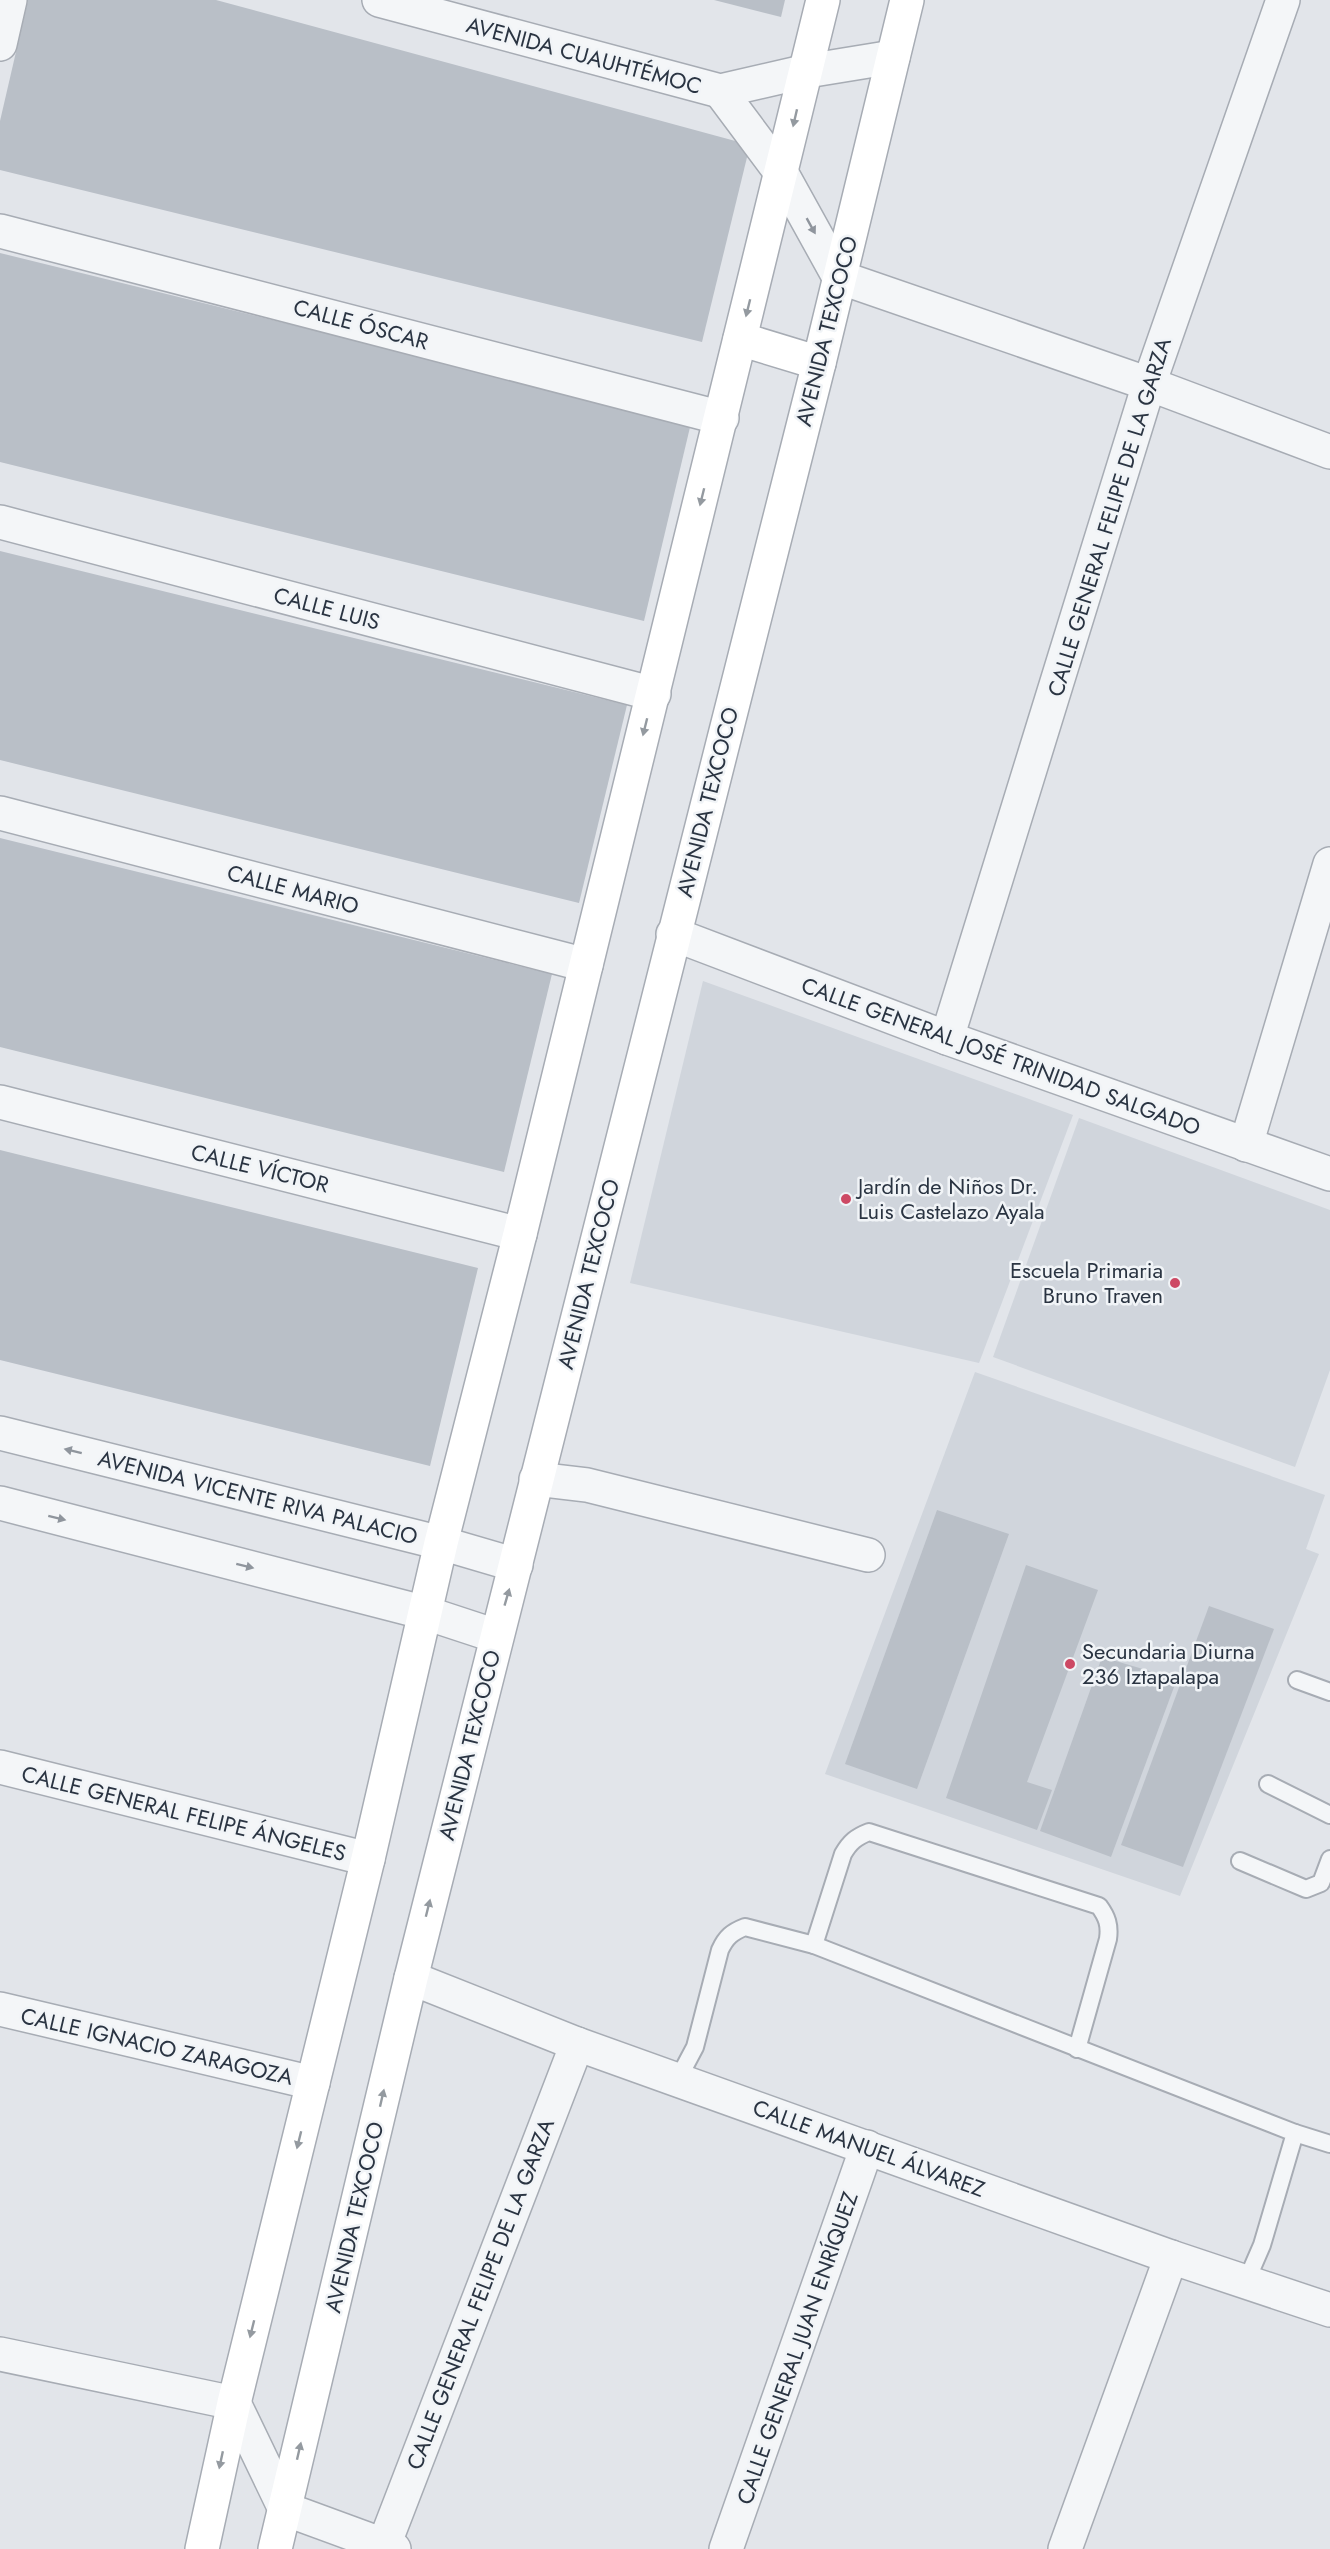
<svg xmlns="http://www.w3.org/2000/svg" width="1330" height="2549" font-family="Jost,sans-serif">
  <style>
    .built { fill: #d0d5dc }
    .building { fill: #b9bfc7 }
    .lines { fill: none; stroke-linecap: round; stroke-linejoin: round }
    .service-casing { stroke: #a7acb4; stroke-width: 20 }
    .minor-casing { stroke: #a7acb4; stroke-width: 36 }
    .tertiary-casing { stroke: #a7acb4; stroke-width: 36 }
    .secondary-casing { stroke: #a7acb4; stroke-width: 36 }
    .service { stroke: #f4f6f8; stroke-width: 16 }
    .minor { stroke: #f4f6f8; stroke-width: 33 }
    .tertiary { stroke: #f4f6f8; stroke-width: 33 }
    .secondary { stroke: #fff; stroke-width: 33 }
    .oneway { fill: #949aa0 }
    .oneway2 { fill: #8f959d }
    .poi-dot { fill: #cd4964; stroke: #f1f4f7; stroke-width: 2 }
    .labels { text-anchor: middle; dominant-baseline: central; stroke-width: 5; stroke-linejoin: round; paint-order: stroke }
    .street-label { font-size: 22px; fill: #2a3442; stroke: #f1f4f7 }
    .poi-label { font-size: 22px; fill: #2a3442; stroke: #f1f4f7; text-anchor: start }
  </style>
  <rect width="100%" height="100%" fill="#e2e5ea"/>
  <g class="built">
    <polygon points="703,981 1073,1115 979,1363 630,1283"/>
    <polygon points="1079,1118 1330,1210 1330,1370 1295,1467 993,1357"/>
    <polygon points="975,1372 1325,1495 1306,1549 1319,1554 1180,1896 825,1774"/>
  </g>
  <g class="building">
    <polygon points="28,0 216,0 750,145 702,342 0,170 0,121"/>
    <polygon points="714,0 785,0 781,17"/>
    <polygon points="0,253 691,423 644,621 0,462"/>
    <polygon points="0,551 627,705 579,903 0,760"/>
    <polygon points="0,838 552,974 504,1172 0,1047"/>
    <polygon points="0,1150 478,1268 430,1466 0,1360"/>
    <polygon points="937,1510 1009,1534 917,1789 845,1764"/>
    <polygon points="1026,1565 1098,1590 1027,1782 1052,1790 1037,1830 946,1798"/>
    <polygon points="1209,1606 1274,1629 1183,1867 1121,1845"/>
    <polygon points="1102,1657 1177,1679 1111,1857 1040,1831"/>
  </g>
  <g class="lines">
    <g class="service-casing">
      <g id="service">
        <polyline points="1297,1680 1330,1692"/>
        <polyline points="1268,1784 1330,1815"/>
        <polyline points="1240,1861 1306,1889 1321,1883 1330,1859"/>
        <polyline points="814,1945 1295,2133 1262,2245 1246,2282"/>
        <path d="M678 2079 695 2047 720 1950C726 1937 732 1932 745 1927L814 1945 843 1854C850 1842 856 1837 869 1832L1099 1906C1107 1917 1110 1925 1108 1939L1077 2049"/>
        <polyline points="1295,2133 1330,2144"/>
      </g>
    </g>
    <g class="minor-casing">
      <g id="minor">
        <polyline points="0,44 10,0"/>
        <polyline points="0,231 722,418"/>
        <polyline points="839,277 1149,384 1330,452"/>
        <polyline points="0,522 654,694"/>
        <polyline points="0,813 586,965"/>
        <polyline points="673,934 947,1038 1330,1174"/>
        <polyline points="947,1038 1149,384 1283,0"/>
        <polyline points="0,1102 520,1234"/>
        <polyline points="1246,1145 1330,864"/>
        <polyline points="536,1479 587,1485 868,1555"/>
        <polyline points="0,1767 368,1859"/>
        <polyline points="411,1978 577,2044 1171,2257 1330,2310"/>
        <polyline points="0,2009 313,2083"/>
        <polyline points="0,2354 234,2403 285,2509 394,2549"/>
        <polyline points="384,2545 577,2044"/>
        <polyline points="726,2549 867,2147"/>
        <polyline points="1065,2549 1171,2257"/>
      </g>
    </g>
    <g class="tertiary-casing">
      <g id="tertiary">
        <polyline points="379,0 720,91 807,71 893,57"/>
        <polyline points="720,91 782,174 839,277"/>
        <polyline points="0,1433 441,1543 516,1565"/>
        <polyline points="0,1503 426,1613 496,1636"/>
      </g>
    </g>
    <g class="secondary-casing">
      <g id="secondary">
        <polyline points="740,339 819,363"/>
        <polyline points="202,2549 234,2403 368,1859 441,1543 520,1234 823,0"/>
        <polyline points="275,2549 411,1978 819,363 907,0"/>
      </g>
    </g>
    <use href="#service" class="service"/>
    <use href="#minor" class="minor"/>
    <use href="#tertiary" class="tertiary"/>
    <use href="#secondary" class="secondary"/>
  </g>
  <defs><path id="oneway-solid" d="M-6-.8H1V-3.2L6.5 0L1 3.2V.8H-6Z" transform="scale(1.5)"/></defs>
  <g class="oneway">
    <use href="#oneway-solid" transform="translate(795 118) rotate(103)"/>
    <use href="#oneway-solid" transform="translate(748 308) rotate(104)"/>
    <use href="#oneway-solid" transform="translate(702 497) rotate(104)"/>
    <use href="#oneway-solid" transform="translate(645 727) rotate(104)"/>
    <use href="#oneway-solid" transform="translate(507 1597) rotate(-74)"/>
    <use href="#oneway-solid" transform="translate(428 1908) rotate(-76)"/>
    <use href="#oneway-solid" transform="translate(382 2098) rotate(-77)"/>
    <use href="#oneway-solid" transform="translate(299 2140) rotate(104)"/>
    <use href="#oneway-solid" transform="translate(252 2329) rotate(104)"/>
    <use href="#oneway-solid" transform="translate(299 2451) rotate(-77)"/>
    <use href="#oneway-solid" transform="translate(221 2460) rotate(102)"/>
  </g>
  <g class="oneway2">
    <use href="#oneway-solid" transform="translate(811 226) rotate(61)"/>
    <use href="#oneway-solid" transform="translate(73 1451) rotate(-166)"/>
    <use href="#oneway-solid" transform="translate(57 1518) rotate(14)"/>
    <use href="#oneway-solid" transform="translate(245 1566) rotate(14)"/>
  </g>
  <g class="poi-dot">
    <circle cx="846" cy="1199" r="6"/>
    <circle cx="1175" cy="1283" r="6"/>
    <circle cx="1070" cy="1664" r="6"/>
  </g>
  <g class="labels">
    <g class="street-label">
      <text transform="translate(584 55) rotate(15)">AVENIDA CUAUHTÉMOC</text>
      <text transform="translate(361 324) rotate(15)">CALLE ÓSCAR</text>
      <text transform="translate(826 331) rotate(-76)">AVENIDA TEXCOCO</text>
      <text transform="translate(1109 517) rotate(-73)">CALLE GENERAL FELIPE DE LA GARZA</text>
      <text transform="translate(327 608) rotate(15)">CALLE LUIS</text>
      <text transform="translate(707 802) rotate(-76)">AVENIDA TEXCOCO</text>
      <text transform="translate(293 889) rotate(15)">CALLE MARIO</text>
      <text transform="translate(1001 1056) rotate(20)">CALLE GENERAL JOSÉ TRINIDAD SALGADO</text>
      <text transform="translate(260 1168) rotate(14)">CALLE VÍCTOR</text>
      <text transform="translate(588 1274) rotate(-76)">AVENIDA TEXCOCO</text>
      <text transform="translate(258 1497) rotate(14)">AVENIDA VICENTE RIVA PALACIO</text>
      <text transform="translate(469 1745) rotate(-76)">AVENIDA TEXCOCO</text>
      <text transform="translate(184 1813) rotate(14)">CALLE GENERAL FELIPE ÁNGELES</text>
      <text transform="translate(157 2046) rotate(13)">CALLE IGNACIO ZARAGOZA</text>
      <text transform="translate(869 2148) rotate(20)">CALLE MANUEL ÁLVAREZ</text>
      <text transform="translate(354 2217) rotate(-77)">AVENIDA TEXCOCO</text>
      <text transform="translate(480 2294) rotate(-69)">CALLE GENERAL FELIPE DE LA GARZA</text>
      <text transform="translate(797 2348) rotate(-71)">CALLE GENERAL JUAN ENRÍQUEZ</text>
    </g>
    <g class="poi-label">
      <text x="858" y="1186">Jardín de Niños Dr.<tspan x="858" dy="25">Luis Castelazo Ayala</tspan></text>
      <text x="1163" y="1270" text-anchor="end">Escuela Primaria<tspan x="1163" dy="25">Bruno Traven</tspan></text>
      <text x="1082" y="1651">Secundaria Diurna<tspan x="1082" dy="25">236 Iztapalapa</tspan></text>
    </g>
  </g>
</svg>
